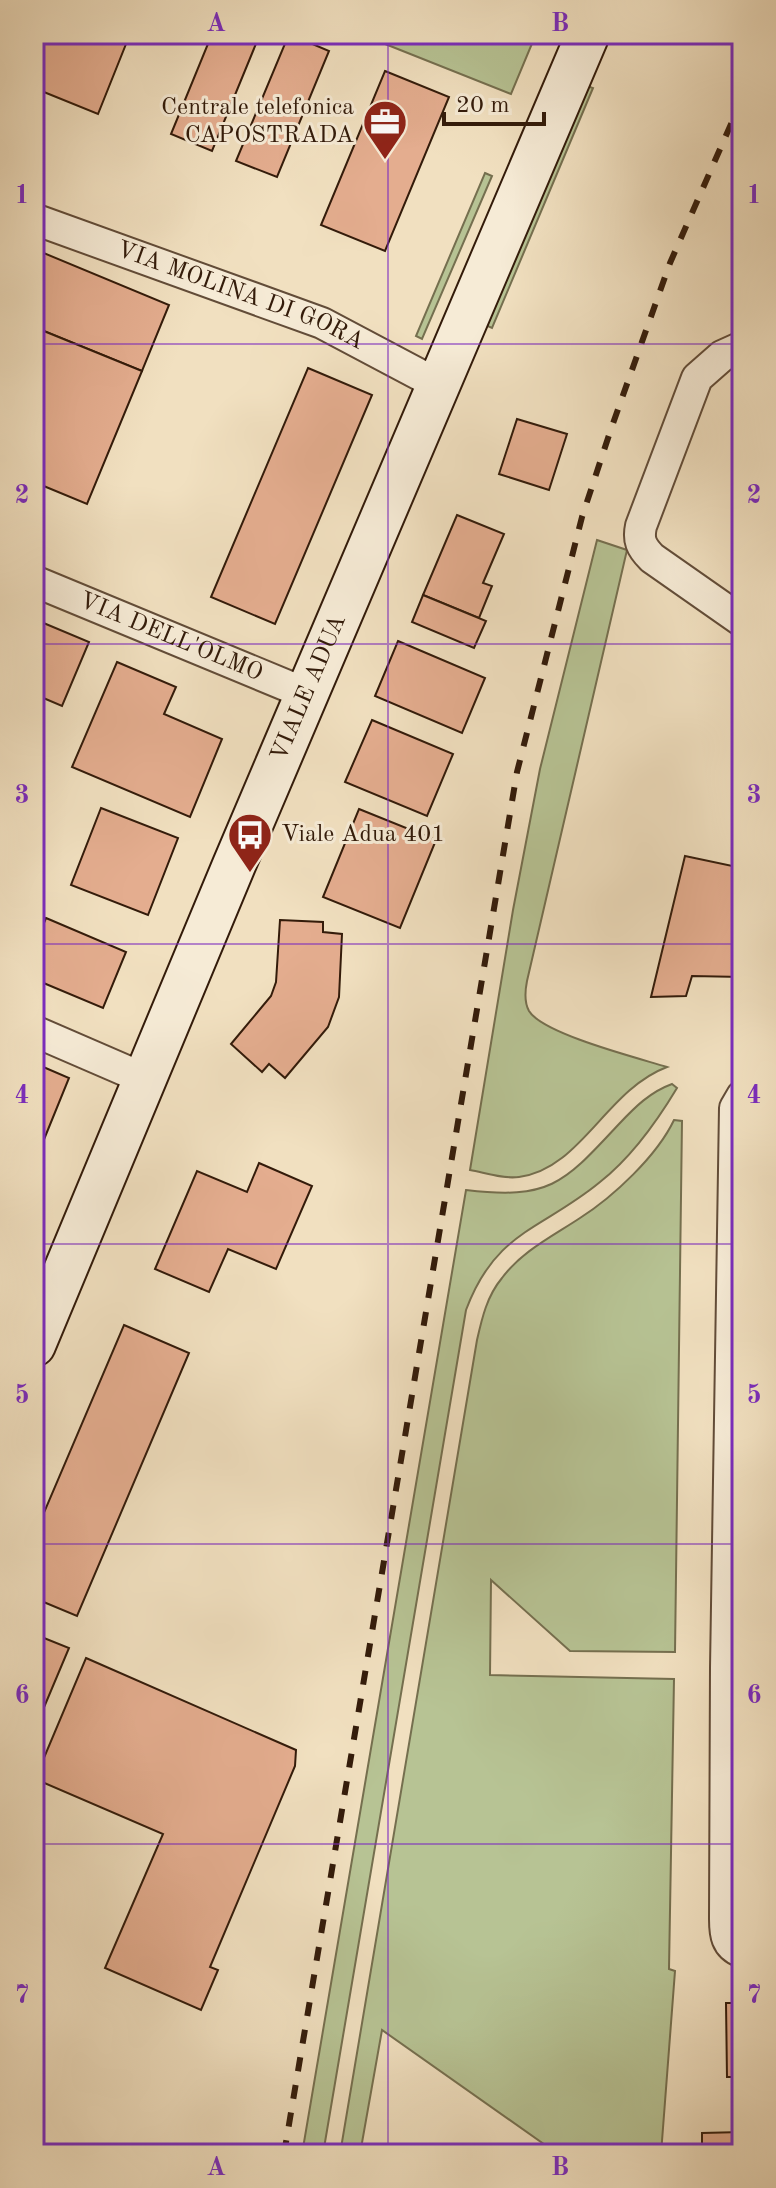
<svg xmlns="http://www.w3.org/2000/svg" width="776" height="2188" font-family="'Old Standard TT',serif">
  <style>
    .green { fill: #b7c394; stroke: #756f4f; stroke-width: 2 }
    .building { fill: #e4ad8f; stroke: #331b0a; stroke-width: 2 }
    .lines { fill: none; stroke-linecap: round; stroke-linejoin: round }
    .minor-casing { stroke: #624c38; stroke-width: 34 }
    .secondary-casing { stroke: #331b0a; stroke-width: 46 }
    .minor { stroke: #f6ebd6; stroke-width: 30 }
    .secondary { stroke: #f6ebd6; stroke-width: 42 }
    .rail { stroke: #331b0a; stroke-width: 6; stroke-dasharray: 14 14; stroke-linecap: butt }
    .grid { fill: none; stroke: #7b2cbf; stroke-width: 2; stroke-opacity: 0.55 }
    .labels { text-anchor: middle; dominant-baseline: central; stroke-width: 6; stroke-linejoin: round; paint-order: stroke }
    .poi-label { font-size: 24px; fill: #331b0a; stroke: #f6ebd6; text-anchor: end }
    .street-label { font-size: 24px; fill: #331b0a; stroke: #f6ebd6 }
    .neatline { fill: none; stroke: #7b2cbf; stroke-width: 3 }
    .grid-label { font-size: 26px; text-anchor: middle; font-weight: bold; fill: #7b2cbf }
  </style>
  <rect width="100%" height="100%" fill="#f1e0c0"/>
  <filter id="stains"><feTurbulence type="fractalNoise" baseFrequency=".0025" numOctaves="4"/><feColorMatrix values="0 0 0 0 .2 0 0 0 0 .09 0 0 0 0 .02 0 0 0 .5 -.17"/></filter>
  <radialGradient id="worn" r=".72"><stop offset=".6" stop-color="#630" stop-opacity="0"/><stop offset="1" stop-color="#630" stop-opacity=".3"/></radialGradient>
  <g class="green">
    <polygon points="360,34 536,34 511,94"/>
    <polygon points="584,85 593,88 492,328 483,324"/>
    <polygon points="485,173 492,176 422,339 416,336"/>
    <path d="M597 540 627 550 527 981C525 991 524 1002 529 1011 543 1034 638 1058 667 1067 606 1090 581 1169 519 1177 503 1179 486 1173 470 1170L513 910 540 769Z"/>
    <path d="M672 1084 677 1088C656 1123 632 1157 600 1182 542 1230 496 1230 466 1310L323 2154H302L466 1190C551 1200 564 1183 619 1124 635 1107 650 1092 672 1084Z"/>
    <path d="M674 1120 682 1121 675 1652 570 1651 491 1580 490 1675 674 1679 669 1969 675 1971 661 2154H558L382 2030 360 2154H340L477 1340C482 1318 487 1296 502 1278 522 1251 553 1236 580 1218 613 1197 657 1156 674 1120Z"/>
  </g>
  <g class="building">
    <polygon points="36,34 130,34 98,114 34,88"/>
    <polygon points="212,34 260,34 212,151 171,134"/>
    <polygon points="289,34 329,51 277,177 236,161"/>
    <polygon points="385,71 449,97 385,251 321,225"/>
    <polygon points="34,249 169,305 142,371 34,327"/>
    <polygon points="34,327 142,371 87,504 34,482"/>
    <polygon points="308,368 372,395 275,624 211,597"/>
    <polygon points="517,419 567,434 549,490 499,474"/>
    <polygon points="457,515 504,534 483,583 492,586 479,618 423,595"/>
    <polygon points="423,595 486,621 474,648 412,622"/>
    <polygon points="34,619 89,642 62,706 34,694"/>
    <polygon points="398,641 485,678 462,733 375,696"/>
    <polygon points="117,662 176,687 164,714 222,739 190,817 72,767"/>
    <polygon points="372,720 453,754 427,816 345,782"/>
    <polygon points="101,808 178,838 148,915 71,885"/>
    <polygon points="359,809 436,840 400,928 323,897"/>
    <polygon points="685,856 742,868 742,901 734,934 742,934 742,977 692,976 686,996 651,997"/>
    <polygon points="46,918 126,952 103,1008 34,979 34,947"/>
    <polygon points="280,920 323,922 323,932 342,934 339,997 328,1027 285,1078 269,1064 262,1072 231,1044 271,996 276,982"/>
    <polygon points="34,1063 69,1078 34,1164"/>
    <polygon points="259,1163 312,1186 276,1269 228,1249 209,1292 155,1269 197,1171 247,1192"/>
    <polygon points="124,1325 189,1353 77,1616 34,1598 34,1536"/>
    <polygon points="34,1634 69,1648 34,1731"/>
    <polygon points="86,1658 296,1750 295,1766 210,1967 218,1970 201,2010 105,1968 163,1834 35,1779"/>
    <polygon points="726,2003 742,2003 742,2077 727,2077"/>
    <polygon points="742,2132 742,2154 702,2154 702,2133"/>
  </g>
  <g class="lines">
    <g class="minor-casing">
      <g id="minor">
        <path id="s1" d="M34 219 322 323 439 385"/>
        <path d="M742 347 722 356 697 378 641 526C638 540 641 547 652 558L742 621"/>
        <path id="s2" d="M34 581 307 694"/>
        <polyline points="34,1031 145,1079"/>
        <path d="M742 1096 735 1108 726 1668 725 1919C725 1934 726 1946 742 1952"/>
      </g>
    </g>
    <g class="secondary-casing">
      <g id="secondary">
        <path id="s3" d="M34 1345 234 865 588 34"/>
      </g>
    </g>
    <use href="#minor" class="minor"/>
    <use href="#secondary" class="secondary"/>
    <polyline class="rail" points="284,2154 517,772 582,517 611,429 670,263 742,99"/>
  </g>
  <path class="grid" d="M388 34V2154M34 344H742M34 644H742M34 944H742M34 1244H742M34 1544H742M34 1844H742"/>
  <defs>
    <g id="office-pin" transform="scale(2.3)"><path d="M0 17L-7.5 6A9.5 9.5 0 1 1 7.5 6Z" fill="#8f2418" stroke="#f6ebd6"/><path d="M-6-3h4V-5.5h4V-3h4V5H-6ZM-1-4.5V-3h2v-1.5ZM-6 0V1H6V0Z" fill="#fff"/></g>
    <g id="bus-pin" transform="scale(2.3)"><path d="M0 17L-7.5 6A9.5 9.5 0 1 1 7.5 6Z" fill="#8f2418" stroke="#f6ebd6"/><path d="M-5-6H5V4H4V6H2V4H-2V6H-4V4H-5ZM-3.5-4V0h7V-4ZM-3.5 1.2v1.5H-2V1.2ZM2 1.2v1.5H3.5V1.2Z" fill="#fff"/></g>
  </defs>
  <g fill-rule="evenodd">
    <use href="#office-pin" x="385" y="122"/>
    <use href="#bus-pin" x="250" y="835"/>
  </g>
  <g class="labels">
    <g class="poi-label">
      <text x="354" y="108">Centrale telefonica<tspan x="354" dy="28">CAPOSTRADA</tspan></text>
      <text x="281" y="835" text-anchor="start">Viale Adua 401</text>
    </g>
    <g class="street-label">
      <text stroke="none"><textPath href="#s1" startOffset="220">VIA MOLINA DI GORA</textPath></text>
      <text stroke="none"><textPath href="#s2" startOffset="148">VIA DELL'OLMO</textPath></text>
      <text stroke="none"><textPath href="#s3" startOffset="712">VIALE ADUA</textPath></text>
    </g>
  </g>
  <rect width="776" height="2188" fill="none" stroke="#f1e0c0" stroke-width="88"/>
  <path d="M444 112v12h100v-12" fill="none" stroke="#331b0a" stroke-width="4"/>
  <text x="456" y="112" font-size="24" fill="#331b0a" stroke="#f6ebd6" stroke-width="6" paint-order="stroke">20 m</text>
  <rect x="44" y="44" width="688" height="2100" class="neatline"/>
  <g class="grid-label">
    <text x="216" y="31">A</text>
    <text x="560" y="31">B</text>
    <text x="22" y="203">1</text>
    <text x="754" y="203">1</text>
    <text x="22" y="503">2</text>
    <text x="754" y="503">2</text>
    <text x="22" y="803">3</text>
    <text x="754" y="803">3</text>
    <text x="22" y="1103">4</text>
    <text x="754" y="1103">4</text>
    <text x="22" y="1403">5</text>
    <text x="754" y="1403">5</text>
    <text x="22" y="1703">6</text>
    <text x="754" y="1703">6</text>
    <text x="22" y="2003">7</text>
    <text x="754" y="2003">7</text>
    <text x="216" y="2175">A</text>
    <text x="560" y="2175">B</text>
  </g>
  <rect width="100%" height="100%" filter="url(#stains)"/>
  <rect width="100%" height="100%" fill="url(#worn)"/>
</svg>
